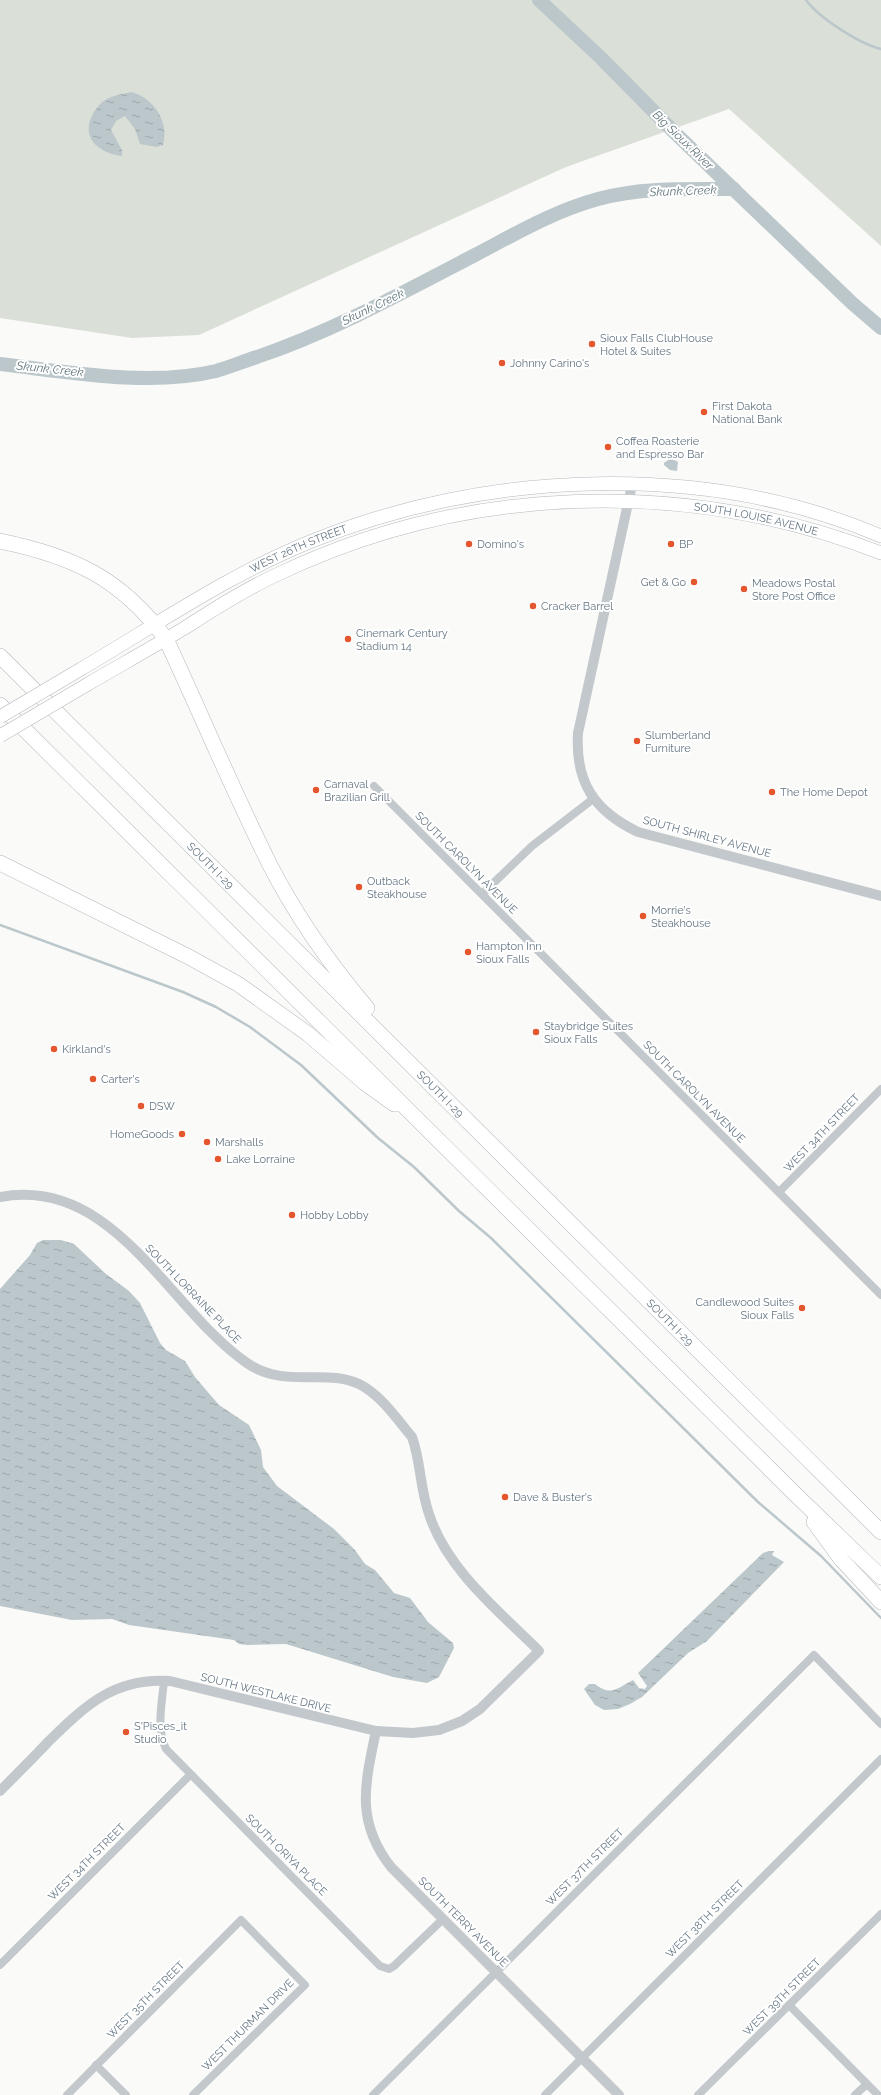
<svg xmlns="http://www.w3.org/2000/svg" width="881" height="2095" font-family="Raleway,sans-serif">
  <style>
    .grass { fill: #dadfd7 }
    .water { fill: url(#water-ripples) }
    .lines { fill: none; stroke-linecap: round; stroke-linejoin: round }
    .stream { stroke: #bbc7cb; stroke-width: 2.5 }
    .river { stroke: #bbc7cb; stroke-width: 14 }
    .primary-casing { stroke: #b5babe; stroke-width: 14 }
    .motorway-casing { stroke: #b4b9bd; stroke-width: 16 }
    .minor { stroke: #c3c8cc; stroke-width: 8 }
    .tertiary { stroke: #c3c8cc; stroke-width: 10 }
    .primary { stroke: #fff; stroke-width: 13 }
    .motorway { stroke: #fff; stroke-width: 15 }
    .primary-bridge-casing { stroke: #b5babe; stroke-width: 14; stroke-linecap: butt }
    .primary-bridge { stroke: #fff; stroke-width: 13 }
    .poi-dot { fill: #e4572e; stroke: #fff; stroke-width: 1.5 }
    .labels { text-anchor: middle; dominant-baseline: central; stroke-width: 4; stroke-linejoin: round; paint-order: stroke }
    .poi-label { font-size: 11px; fill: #657683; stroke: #fff; text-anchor: start }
    .street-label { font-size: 11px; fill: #657683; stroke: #fff }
    .water-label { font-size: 12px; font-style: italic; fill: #60757c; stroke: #fff }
  </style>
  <defs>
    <pattern id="water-ripples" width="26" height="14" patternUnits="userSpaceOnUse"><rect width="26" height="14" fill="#bbc7cb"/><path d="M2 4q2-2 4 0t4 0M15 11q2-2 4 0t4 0" fill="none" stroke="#9ca6aa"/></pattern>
  </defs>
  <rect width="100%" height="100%" fill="#fafaf8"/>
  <polygon class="grass" points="0,0 881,0 881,246 729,109 566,167 199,335 132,338 0,318"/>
  <g class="water">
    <path d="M131 92C153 97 170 122 163 145L157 147 140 144 135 129 125 116 116 121 111 130 122 150V156C98 153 79 137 94 112 97 107 101 102 107 99 114 95 123 94 131 92Z"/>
    <polygon points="671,458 678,462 677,471 670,470 664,465 664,463"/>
    <polygon points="43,1240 61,1240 74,1244 106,1274 129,1291 140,1303 160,1343 166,1350 185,1361 195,1377 219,1405 249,1425 261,1450 263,1467 277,1486 334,1529 355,1550 365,1564 375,1570 394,1593 410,1598 428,1622 453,1643 454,1648 439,1677 427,1683 393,1677 286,1644 247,1645 239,1644 234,1640 129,1625 112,1619 72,1620 0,1606 0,1289 30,1255 37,1243"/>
    <path d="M769 1551H774L772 1555 784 1562 707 1641 688 1653 642 1697 630 1704 618 1709 604 1710 595 1705 584 1689 589 1684H595C612 1697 617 1688 633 1680L639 1688 645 1689 647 1686 638 1673 763 1553Z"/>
  </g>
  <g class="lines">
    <g class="stream">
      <path d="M806 0C819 18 860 44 881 49"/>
      <polyline points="0,925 183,992 216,1007 250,1027 301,1065 378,1138 414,1167 459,1211 491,1238 758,1502 821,1556 881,1618"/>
    </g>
    <g class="river">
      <polyline points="539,0 601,58 674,132 852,303 881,328"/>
      <path d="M0 364C69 372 149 387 216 371 230 367 244 361 257 357 333 331 404 292 475 255 515 234 554 211 598 199 641 187 690 189 734 189"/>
    </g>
    <g class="primary-casing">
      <g id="primary">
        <path id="s1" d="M81 669C156 625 230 574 312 541 487 470 705 461 881 536"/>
        <path id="s2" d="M88 684C119 666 151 648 183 629 213 610 242 591 274 576 464 484 685 477 881 553"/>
      </g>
    </g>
    <g class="motorway-casing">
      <g id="motorway">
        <path d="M0 541C73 556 121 578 166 639 201 714 233 791 270 865 296 916 330 964 367 1008"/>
        <path id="s3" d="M0 656 881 1532"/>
        <polyline points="0,705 794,1493 881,1577"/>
        <polyline points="0,863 189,957 238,984 308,1034 365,1083 394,1104"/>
        <polyline points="814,1522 841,1559 881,1602"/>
      </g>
    </g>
    <g class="minor">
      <polyline points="374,786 881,1295"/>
      <polyline points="482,894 532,846 593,799"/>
      <polyline points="779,1192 881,1089"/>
      <path d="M164 1681C162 1703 156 1729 166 1749L380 1966 389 1969 394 1966 443 1919"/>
      <polyline points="0,1965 190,1775"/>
      <polyline points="789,2005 878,2095"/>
      <polyline points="96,2065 126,2095"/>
      <polyline points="67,2095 241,1920 305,1985 193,2095"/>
      <polyline points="373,2095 814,1655 881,1724"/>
      <polyline points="545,2095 881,1759"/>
      <polyline points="698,2095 881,1914"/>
      <polyline points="855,2095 867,2084"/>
    </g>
    <g class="tertiary">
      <path d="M632 485 578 733C575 782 594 811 638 832L881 896"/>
      <path d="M0 1197C115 1176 168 1309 247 1363 284 1389 326 1368 359 1384 380 1394 397 1419 412 1437 421 1462 420 1489 429 1514 447 1570 499 1611 539 1651L480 1709 462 1721 439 1730 413 1733 376 1731 170 1681C115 1677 86 1705 49 1741 33 1758 16 1775 0 1791"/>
      <path d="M376 1731C365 1784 355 1821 391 1867L619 2095"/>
    </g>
    <use href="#primary" class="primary"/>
    <use href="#motorway" class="motorway"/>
    <g class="primary-bridge-casing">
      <g id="primary-bridge">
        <polyline points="0,717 81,669"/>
        <polyline points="0,736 88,684"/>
      </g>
    </g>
    <use href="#primary-bridge" class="primary-bridge"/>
  </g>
  <g class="poi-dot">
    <circle cx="592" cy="344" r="4"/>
    <circle cx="502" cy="363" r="4"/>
    <circle cx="704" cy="412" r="4"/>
    <circle cx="608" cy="447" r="4"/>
    <circle cx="469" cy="544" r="4"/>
    <circle cx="671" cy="544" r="4"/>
    <circle cx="694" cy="582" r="4"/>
    <circle cx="744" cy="589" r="4"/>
    <circle cx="533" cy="606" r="4"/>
    <circle cx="348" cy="639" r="4"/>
    <circle cx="637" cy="741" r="4"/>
    <circle cx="316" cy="790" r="4"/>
    <circle cx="772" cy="792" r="4"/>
    <circle cx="359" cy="887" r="4"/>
    <circle cx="643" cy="916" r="4"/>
    <circle cx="468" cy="952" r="4"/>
    <circle cx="536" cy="1032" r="4"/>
    <circle cx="54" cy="1049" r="4"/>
    <circle cx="93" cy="1079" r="4"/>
    <circle cx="141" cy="1106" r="4"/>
    <circle cx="182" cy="1134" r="4"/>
    <circle cx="207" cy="1142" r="4"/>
    <circle cx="218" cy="1159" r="4"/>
    <circle cx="292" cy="1215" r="4"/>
    <circle cx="802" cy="1308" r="4"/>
    <circle cx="505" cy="1497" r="4"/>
    <circle cx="126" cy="1732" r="4"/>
  </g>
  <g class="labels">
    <g class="poi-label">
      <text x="600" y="338">Sioux Falls ClubHouse<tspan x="600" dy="13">Hotel &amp; Suites</tspan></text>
      <text x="510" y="363">Johnny Carino's</text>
      <text x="712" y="406">First Dakota<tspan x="712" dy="13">National Bank</tspan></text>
      <text x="616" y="441">Coffea Roasterie<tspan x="616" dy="13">and Espresso Bar</tspan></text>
      <text x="477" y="544">Domino's</text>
      <text x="679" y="544">BP</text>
      <text x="686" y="582" text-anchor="end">Get &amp; Go</text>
      <text x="752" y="583">Meadows Postal<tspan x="752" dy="13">Store Post Office</tspan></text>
      <text x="541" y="606">Cracker Barrel</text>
      <text x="356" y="633">Cinemark Century<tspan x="356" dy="13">Stadium 14</tspan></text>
      <text x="645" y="735">Slumberland<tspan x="645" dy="13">Furniture</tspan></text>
      <text x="324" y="784">Carnaval<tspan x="324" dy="13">Brazilian Grill</tspan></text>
      <text x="780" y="792">The Home Depot</text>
      <text x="367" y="881">Outback<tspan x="367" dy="13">Steakhouse</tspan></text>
      <text x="651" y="910">Morrie's<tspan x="651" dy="13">Steakhouse</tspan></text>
      <text x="476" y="946">Hampton Inn<tspan x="476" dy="13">Sioux Falls</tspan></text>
      <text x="544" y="1026">Staybridge Suites<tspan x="544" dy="13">Sioux Falls</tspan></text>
      <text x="62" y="1049">Kirkland's</text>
      <text x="101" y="1079">Carter's</text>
      <text x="149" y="1106">DSW</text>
      <text x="174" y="1134" text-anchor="end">HomeGoods</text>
      <text x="215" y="1142">Marshalls</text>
      <text x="226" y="1159">Lake Lorraine</text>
      <text x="300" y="1215">Hobby Lobby</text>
      <text x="794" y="1302" text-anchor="end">Candlewood Suites<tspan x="794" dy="13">Sioux Falls</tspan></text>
      <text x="513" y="1497">Dave &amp; Buster's</text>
      <text x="134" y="1726">S'Pisces_it<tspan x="134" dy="13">Studio</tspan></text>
    </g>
    <g class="street-label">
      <text stroke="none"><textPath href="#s2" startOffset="710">SOUTH LOUISE AVENUE</textPath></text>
      <text stroke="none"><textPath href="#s1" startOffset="249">WEST 26TH STREET</textPath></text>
      <text transform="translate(707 837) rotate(15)">SOUTH SHIRLEY AVENUE</text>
      <text transform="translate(466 863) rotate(45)">SOUTH CAROLYN AVENUE</text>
      <text stroke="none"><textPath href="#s3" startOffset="297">SOUTH I-29</textPath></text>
      <text transform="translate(694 1092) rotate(45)">SOUTH CAROLYN AVENUE</text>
      <text stroke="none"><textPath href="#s3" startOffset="621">SOUTH I-29</textPath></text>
      <text transform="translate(822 1133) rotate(-46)">WEST 34TH STREET</text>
      <text transform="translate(193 1294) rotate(46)">SOUTH LORRAINE PLACE</text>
      <text stroke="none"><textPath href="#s3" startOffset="945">SOUTH I-29</textPath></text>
      <text transform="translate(266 1693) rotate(14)">SOUTH WESTLAKE DRIVE</text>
      <text transform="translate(286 1855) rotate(45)">SOUTH ORIYA PLACE</text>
      <text transform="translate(87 1862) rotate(-45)">WEST 34TH STREET</text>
      <text transform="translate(585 1867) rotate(-45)">WEST 37TH STREET</text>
      <text transform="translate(705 1919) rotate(-45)">WEST 38TH STREET</text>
      <text transform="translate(463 1922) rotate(45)">SOUTH TERRY AVENUE</text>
      <text transform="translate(782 1997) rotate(-45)">WEST 39TH STREET</text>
      <text transform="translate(146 2000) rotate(-45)">WEST 35TH STREET</text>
      <text transform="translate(248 2025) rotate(-45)">WEST THURMAN DRIVE</text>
    </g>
    <g class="water-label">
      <text transform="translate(683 140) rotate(44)">Big Sioux River</text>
      <text transform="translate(683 191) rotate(-2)">Skunk Creek</text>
      <text transform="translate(373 307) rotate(-26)">Skunk Creek</text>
      <text transform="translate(50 369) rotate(6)">Skunk Creek</text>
    </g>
  </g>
</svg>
